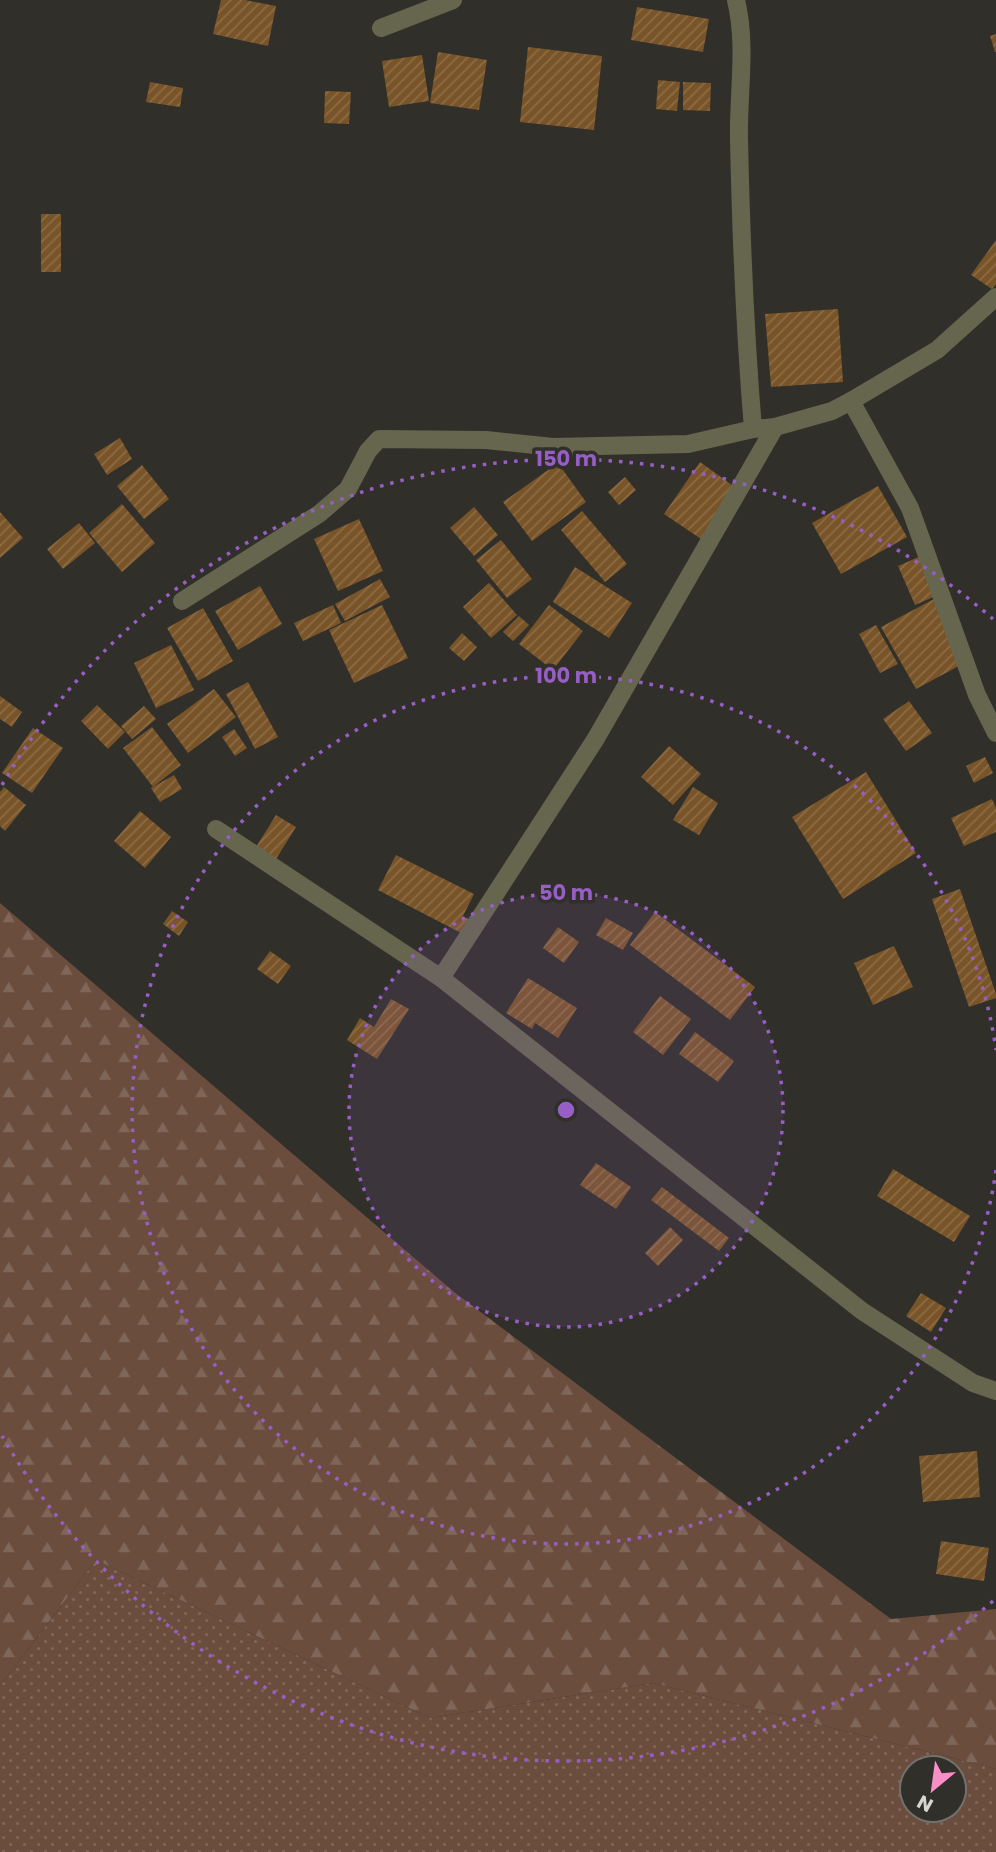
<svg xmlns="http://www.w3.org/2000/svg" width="996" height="1852" font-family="Poppins,sans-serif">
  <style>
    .grass { fill: url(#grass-dots); fill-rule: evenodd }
    .forest { fill: url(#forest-firs) }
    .building { fill: url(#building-hatch) }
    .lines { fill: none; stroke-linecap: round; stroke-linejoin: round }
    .minor { stroke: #66664f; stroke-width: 18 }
    .ring { fill: none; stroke: #975fc5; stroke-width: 3.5; stroke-dasharray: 3.5 7 }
    .centre { fill: #975fc5; stroke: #312f29; stroke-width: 3.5 }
    .ring-label { font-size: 21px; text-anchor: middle; font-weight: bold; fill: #975fc5; stroke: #312f29; stroke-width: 7; stroke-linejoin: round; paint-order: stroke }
  </style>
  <defs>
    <pattern id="grass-dots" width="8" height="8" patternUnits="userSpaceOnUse" patternTransform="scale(1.75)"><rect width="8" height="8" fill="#6b4d3d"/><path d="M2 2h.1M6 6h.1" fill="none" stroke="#7f6658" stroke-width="1.8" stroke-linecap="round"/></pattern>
    <pattern id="forest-firs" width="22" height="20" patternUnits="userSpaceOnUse" patternTransform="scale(1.75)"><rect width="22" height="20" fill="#6b4d3d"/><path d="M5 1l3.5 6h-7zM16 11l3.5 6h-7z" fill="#7f6658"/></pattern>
    <pattern id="building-hatch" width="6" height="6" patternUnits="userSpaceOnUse" patternTransform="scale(1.75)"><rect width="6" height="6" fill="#795428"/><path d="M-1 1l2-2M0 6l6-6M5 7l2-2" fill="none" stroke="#8b6c46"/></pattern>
  </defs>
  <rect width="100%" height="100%" fill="#312f29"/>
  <path class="grass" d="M96 1560 430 1718 653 1683 996 1769V1852H0V1686ZM912 1768H954V1810H912Z"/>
  <polygon class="forest" points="0,903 454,1292 891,1619 996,1609 996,1769 653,1683 430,1718 96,1560 0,1686"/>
  <g class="building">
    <polygon points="221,0 245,0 276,6 268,46 213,34"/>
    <polygon points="637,7 709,19 703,52 631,40"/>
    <polygon points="996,34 996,52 995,52 990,36"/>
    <polygon points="528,47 602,56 594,130 520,122"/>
    <polygon points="438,52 487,60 479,110 430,103"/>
    <polygon points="422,55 429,101 389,107 382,61"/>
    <polygon points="658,80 680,82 677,111 656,109"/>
    <polygon points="150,82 183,88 180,107 146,102"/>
    <polygon points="683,82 711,83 710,111 683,110"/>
    <polygon points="325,91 351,92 349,124 324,123"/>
    <rect x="41" y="214" width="20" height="58"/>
    <polygon points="996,240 996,284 992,289 971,275"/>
    <polygon points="838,309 843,382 771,387 765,314"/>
    <polygon points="120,438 132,459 107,475 94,454"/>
    <polygon points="700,462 739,490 704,541 664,514"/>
    <polygon points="558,463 586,502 532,541 503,502"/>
    <polygon points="142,465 169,499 144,519 117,486"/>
    <polygon points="625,477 636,490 619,505 608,492"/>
    <polygon points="878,486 907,537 841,574 812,523"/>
    <polygon points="122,504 155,543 122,572 89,533"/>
    <polygon points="474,507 498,535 474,556 450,528"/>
    <polygon points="582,511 627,564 605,582 561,530"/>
    <polygon points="0,512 23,538 0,558"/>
    <polygon points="359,519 383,571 338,591 314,539"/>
    <polygon points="79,523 95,543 63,569 47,549"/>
    <polygon points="501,540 532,579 507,598 476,560"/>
    <polygon points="921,556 938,595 915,605 898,566"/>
    <polygon points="575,567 632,603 609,638 553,602"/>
    <polygon points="380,579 390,597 345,621 335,604"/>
    <polygon points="489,583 517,615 491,638 463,607"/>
    <polygon points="260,586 282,624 238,650 215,611"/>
    <polygon points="936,598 970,660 916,689 881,627"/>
    <polygon points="333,605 341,623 303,641 294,623"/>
    <polygon points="382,605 408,658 354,683 329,630"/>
    <polygon points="549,605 583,631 553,670 519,644"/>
    <polygon points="203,608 233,661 198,681 167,628"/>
    <polygon points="519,616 529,625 513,641 503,632"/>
    <polygon points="876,625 898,664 880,673 859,634"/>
    <polygon points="462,633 477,647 464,661 449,648"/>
    <polygon points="171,645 194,690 156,708 134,663"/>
    <polygon points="248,682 278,737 255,749 226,694"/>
    <polygon points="214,689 236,717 188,753 167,724"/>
    <polygon points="0,696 22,712 12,727 0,719"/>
    <polygon points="909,701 932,733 906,751 883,719"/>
    <polygon points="97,705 125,732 108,749 81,721"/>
    <polygon points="144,706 156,719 132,739 121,726"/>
    <polygon points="152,727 181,765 153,787 123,748"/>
    <polygon points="33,728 63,748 32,793 2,773"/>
    <polygon points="234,729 247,748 235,756 222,737"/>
    <polygon points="669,746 701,774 673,805 641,777"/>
    <polygon points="985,757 993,773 974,783 966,766"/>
    <polygon points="866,772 916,853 843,899 792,817"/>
    <polygon points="174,775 182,789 160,802 151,788"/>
    <polygon points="4,787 26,805 5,831 0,826 0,792"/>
    <polygon points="693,787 718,803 699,835 673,820"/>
    <polygon points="992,799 996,808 996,832 964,846 951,818"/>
    <polygon points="140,811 171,837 145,868 114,841"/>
    <polygon points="276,815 296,827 271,867 251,855"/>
    <polygon points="396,855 474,894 463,916 470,920 463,934 378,890"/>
    <polygon points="960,889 996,994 996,998 969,1007 932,899"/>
    <polygon points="172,911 188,922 179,936 163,924"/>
    <polygon points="655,912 755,987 730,1020 630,945"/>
    <polygon points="606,918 633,933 623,950 596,935"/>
    <polygon points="558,927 579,942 564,963 543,948"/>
    <polygon points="894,946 913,987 873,1005 854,963"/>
    <polygon points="270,951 291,966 278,984 257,969"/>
    <polygon points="528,978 577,1008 558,1038 535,1023 532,1029 506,1013"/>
    <polygon points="660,996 691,1019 663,1055 633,1032"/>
    <polygon points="391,999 409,1009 377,1059 347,1040 360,1018 374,1027"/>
    <polygon points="695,1032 734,1061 718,1082 679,1054"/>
    <polygon points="596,1163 631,1187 616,1209 580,1185"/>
    <polygon points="893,1169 970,1216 954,1242 877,1196"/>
    <polygon points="662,1187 729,1238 719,1251 651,1200"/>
    <polygon points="670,1227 683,1240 658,1266 645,1253"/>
    <polygon points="921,1293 946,1308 931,1332 906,1316"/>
    <polygon points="977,1451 980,1497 923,1502 919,1456"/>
    <polygon points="941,1541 989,1548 984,1581 936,1574"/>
  </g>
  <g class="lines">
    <g class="minor">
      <path d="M736 0C747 45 738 93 739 139 741 236 745 332 753 429"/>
      <polyline points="381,28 453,0"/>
      <polyline points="851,401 910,508 977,695 996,733"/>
      <polyline points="182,601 319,514 348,489 368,451 379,439 486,440 553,447 688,444 753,429 775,427 832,411 851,401 937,350 996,297"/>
      <polyline points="216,829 441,978 862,1311 973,1383 996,1391"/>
      <polyline points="441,978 595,740 775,427"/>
    </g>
  </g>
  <circle cx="566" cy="1110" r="217" fill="#975fc5" fill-opacity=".12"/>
  <g class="ring">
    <circle cx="566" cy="1110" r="217"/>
    <path d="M996 1170A434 434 0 1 1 996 1050"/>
    <path d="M993 1601A651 651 0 0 1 2 1436M2 785A651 651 0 0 1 993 619"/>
  </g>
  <circle cx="566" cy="1110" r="10" class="centre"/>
  <g class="ring-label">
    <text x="566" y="466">150 m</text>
    <text x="566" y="683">100 m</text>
    <text x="566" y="900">50 m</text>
  </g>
  <g transform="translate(933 1789) rotate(209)"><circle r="33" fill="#312f29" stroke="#73716d" stroke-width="2"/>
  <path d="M0-5L12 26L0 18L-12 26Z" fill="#fa8fc7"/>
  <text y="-10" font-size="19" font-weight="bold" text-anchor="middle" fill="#d7d5d2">N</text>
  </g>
</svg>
